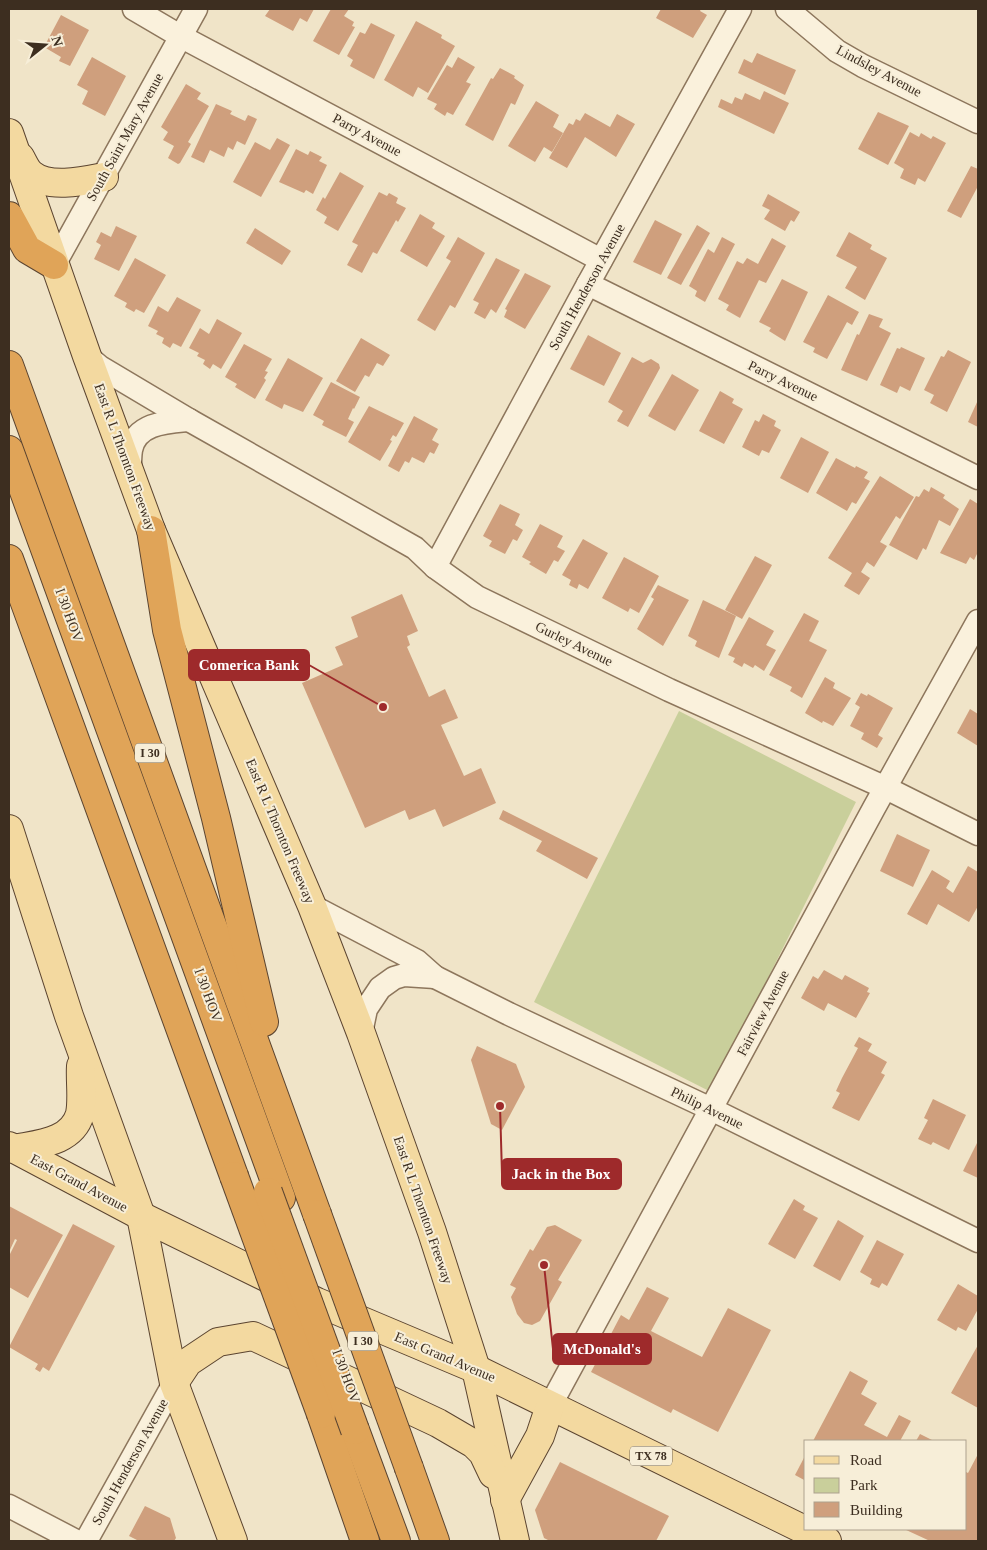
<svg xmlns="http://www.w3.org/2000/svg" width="987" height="1550" font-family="Georgia,serif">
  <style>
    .green { fill: #c9cf9b }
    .building { fill: #cf9f7d }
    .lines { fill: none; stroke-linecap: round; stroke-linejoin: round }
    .minor-casing { stroke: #8d765c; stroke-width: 25 }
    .major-casing { stroke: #5b4430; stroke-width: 30 }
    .highway-casing { stroke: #5b4430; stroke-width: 30 }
    .minor { stroke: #faf1dc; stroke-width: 22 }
    .major { stroke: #f3d9a0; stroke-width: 28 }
    .highway { stroke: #e0a458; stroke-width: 28 }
    .highway-bridge-casing { stroke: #5b4430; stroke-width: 30; stroke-linecap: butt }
    .highway-bridge { stroke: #e0a458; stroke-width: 28 }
    .labels { text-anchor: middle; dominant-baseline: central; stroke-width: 4; stroke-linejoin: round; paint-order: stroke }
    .shield { fill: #f7eed8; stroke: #756857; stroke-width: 1 }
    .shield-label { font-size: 12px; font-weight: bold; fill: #3d2e20 }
    .street-label { font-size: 14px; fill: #3d2e20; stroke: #f7eed8 }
    .leader { fill: none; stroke: #9e2a2b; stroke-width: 2 }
    .callout-dot { fill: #9e2a2b; stroke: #f7eed8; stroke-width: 2 }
    .callout { fill: #9e2a2b; stroke: #9e2a2b; stroke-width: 2 }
    .callout-label { font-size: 15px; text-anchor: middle; font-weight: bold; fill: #fff }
  </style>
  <rect width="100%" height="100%" fill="#f0e4c8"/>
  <polygon class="green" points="679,711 856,802 711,1092 534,1002"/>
  <g class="building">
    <polygon points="270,9 314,9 307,22 300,18 293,31 265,16"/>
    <polygon points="331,9 349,9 344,16 354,22 352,26 355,27 339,55 313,41"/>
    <polygon points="661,9 701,9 700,11 707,15 693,38 656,18"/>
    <polygon points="61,15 89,30 70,66 59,61 61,57 44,47"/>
    <polygon points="416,21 442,35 441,38 455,46 428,93 418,87 413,97 384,80"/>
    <polygon points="371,23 395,35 374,79 350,66 353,60 347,56 360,32 365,34"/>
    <polygon points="757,53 796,70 785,95 738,73 744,59 752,63"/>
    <polygon points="92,57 126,76 105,116 82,104 88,91 77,85"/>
    <polygon points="458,57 475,67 466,82 471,84 453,115 447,112 445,116 434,109 437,104 427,99 447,65 452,68"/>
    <polygon points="500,68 515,76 514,78 524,85 515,105 511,103 493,141 465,125 491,78 493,79"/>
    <polygon points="186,84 201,93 197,99 209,106 188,142 191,144 180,163 178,164 168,158 174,146 163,140 168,132 161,127"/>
    <polygon points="764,91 789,103 774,134 718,107 721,99 732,104 735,97 742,100 745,93 760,100"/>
    <polygon points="536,101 559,115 553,127 563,133 552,152 544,147 535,162 508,146"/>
    <polygon points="216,104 232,111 230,114 245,121 248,115 257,119 245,145 237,141 233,150 228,147 224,157 210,150 204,163 191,157"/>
    <polygon points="878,112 909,126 888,165 858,149"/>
    <polygon points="585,113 610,127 617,114 635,124 616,157 585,137 567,168 549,158 569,123 573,125 576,119 580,121"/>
    <polygon points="910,132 919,137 921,133 931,139 933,136 946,143 925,182 918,178 915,185 900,178 904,169 894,163"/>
    <polygon points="277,138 290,145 261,197 233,182 255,142 270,150"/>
    <polygon points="296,149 308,155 310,151 322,157 319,161 327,165 313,194 306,190 304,193 279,182"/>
    <polygon points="971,166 978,169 978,186 961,218 947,211"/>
    <polygon points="340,172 364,186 338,231 324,223 327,217 316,210 323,197 325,199"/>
    <polygon points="379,192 387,196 389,193 398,198 396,203 406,208 398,222 396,220 377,254 373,252 362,273 347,265 358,245 352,242"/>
    <polygon points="768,194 800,212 794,222 791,220 785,231 764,219 770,210 762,206"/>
    <polygon points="420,214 435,223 432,228 445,236 427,267 400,251"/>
    <polygon points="655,220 682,234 661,275 633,262"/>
    <polygon points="697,225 710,233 681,285 667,278"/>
    <polygon points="116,226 137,236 119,271 94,259 101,245 96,242 101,232 111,237"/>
    <polygon points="255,228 291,251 282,265 246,243"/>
    <polygon points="849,232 872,245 870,249 887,258 865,300 845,288 857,267 836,256"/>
    <polygon points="458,237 485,253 455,308 450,305 435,331 417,320 451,261 446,258"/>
    <polygon points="722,237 735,244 705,302 695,296 697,291 689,286 708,249 714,253"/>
    <polygon points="772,238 786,246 766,283 759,280 740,318 726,310 729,305 718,299 737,261 743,264 747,258 758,264"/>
    <polygon points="135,258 166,275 144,313 136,309 134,312 125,307 127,303 114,296"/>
    <polygon points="496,258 520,270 496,313 491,309 485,319 474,313 479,303 473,300"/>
    <polygon points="525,273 551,286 525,329 504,317 507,310 505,309"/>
    <polygon points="782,279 808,292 785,341 769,331 771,328 759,322"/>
    <polygon points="828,295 859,312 852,325 847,322 827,359 813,352 815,348 803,342"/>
    <polygon points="177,297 201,310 181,347 173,343 170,348 162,343 164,338 156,334 158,331 148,326 158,306 168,312"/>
    <polygon points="869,314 883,319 879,327 891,333 867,381 841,370 857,334 859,335"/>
    <polygon points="217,319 242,333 221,369 213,364 210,369 203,364 205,360 197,356 199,353 189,348 200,328 209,334"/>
    <polygon points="588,335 621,353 604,386 570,369"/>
    <polygon points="361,338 390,355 383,366 377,363 369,377 365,375 355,392 336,381"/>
    <polygon points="244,344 272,359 265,371 268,372 264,378 266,380 255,399 235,387 237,384 225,377"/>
    <polygon points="901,347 925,358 910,391 900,386 897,393 880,385 897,348 900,349"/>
    <polygon points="948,350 971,362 947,412 930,403 934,395 924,390 941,356 944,357"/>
    <polygon points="632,357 643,363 651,359 659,364 660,368 628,427 617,421 623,411 608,402"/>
    <polygon points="288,358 323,378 303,412 284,404 282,409 265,400"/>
    <polygon points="672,374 699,390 675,431 648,416"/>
    <polygon points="331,382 360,397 354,409 353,408 348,419 354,422 346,437 322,425 324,421 313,415"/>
    <polygon points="720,391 734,399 732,403 743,409 724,444 699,431"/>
    <polygon points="978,400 978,427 968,422"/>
    <polygon points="369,406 404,423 396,437 393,435 390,440 392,441 380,461 348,442"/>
    <polygon points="763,414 776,421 774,426 781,430 769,453 762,450 759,456 742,447 755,420 759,422"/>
    <polygon points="414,416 438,429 432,440 439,444 434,454 430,452 424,463 412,457 409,463 405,461 399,472 388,466"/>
    <polygon points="801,437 829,452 808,493 780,478"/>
    <polygon points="836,458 855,468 856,466 868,472 864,478 870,481 856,504 852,502 847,511 816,493"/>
    <polygon points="880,476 914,497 900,519 896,516 880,542 887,546 874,567 867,562 861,572 870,578 859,595 844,586 852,573 828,558"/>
    <polygon points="931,487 945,495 943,498 959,509 950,526 939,520 926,550 923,548 917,560 889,545 916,496 919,497 924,489 929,492"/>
    <polygon points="970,499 978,504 978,552 974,560 970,557 966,564 940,553"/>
    <polygon points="500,504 520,514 515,525 523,530 517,541 513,539 505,554 489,546 492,541 483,536"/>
    <polygon points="540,524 563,536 557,547 565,551 558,562 554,560 546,574 529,564 531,562 522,557"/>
    <polygon points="583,539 608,553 588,589 579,584 577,589 569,585 571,580 562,575"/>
    <polygon points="755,556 772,565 742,619 725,610"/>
    <polygon points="624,557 659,576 639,613 630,608 628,612 602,598"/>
    <polygon points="658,585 689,600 663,646 637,629 654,599 651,597"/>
    <polygon points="402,594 418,631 407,636 410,645 407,647 429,697 445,689 458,718 441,725 464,776 481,768 496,803 443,827 435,809 409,820 405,810 365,828 302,683 343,665 335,647 358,637 351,617"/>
    <polygon points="703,600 736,616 719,658 695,646 697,641 688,636"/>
    <polygon points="804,613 819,621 809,641 827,650 802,698 790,691 792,687 769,675"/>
    <polygon points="749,617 774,631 766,645 776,650 764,671 755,665 753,668 744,663 742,667 733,662 735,658 728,655"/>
    <polygon points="825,677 835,683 833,688 851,698 833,726 823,721 822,723 805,713"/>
    <polygon points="861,693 867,696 868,694 893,708 878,735 883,738 877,748 861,739 864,733 850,726 860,707 855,704"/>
    <polygon points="970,709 978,714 978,746 957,733"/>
    <polygon points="503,810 598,858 587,879 536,851 542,841 499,819"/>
    <polygon points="897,834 930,850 913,887 880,871"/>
    <polygon points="968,866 978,872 978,906 969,922 938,904 927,925 907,914 932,870 950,881 946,888 953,893"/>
    <polygon points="824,970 842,980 845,975 869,988 867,992 870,993 856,1018 828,1003 824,1011 801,998 813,976 818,979"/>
    <polygon points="859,1037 872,1044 868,1051 887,1062 881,1073 885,1075 859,1121 832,1108 840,1093 836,1091 842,1078 858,1048 854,1046"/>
    <polygon points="477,1046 516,1064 525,1087 502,1130 491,1124 471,1060"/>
    <polygon points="933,1099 966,1115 949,1150 933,1142 931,1145 918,1139 928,1120 924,1118"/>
    <polygon points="978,1141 978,1178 963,1171"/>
    <polygon points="794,1199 805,1206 803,1210 818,1218 795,1259 768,1244"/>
    <polygon points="9,1206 63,1235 28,1298 9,1287 9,1256 17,1240 15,1239 9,1252"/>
    <polygon points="838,1220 864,1236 840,1281 813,1266"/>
    <polygon points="73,1224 115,1246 49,1371 43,1367 40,1372 35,1369 38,1364 9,1347"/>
    <polygon points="555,1225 582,1240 558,1280 562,1282 540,1321 532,1325 524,1323 517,1314 511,1297 516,1288 510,1285 530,1249 533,1251 547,1227"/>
    <polygon points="877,1240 904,1254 887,1286 882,1283 879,1288 870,1284 872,1279 860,1272"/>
    <polygon points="958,1284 978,1296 977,1300 978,1301 978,1309 966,1331 958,1327 956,1331 937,1320"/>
    <polygon points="647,1287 669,1298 651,1331 702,1357 728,1308 771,1330 718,1432 673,1409 671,1413 591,1372 621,1315 629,1320"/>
    <polygon points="978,1345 978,1408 951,1393"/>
    <polygon points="850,1371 868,1381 861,1394 877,1403 864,1425 887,1437 899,1415 911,1421 900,1441 813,1441"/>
    <polygon points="920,1434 934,1441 916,1441"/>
    <polygon points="806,1454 806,1481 795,1475"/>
    <polygon points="978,1454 978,1541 930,1541 904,1529 966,1529 966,1472 968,1473"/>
    <polygon points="560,1462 669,1516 656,1541 550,1541 544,1538 535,1510"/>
    <polygon points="145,1506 170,1518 176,1538 174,1541 139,1541 129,1536"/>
  </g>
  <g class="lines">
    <g class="minor-casing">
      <g id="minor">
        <polyline points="134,9 180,36 601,260"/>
        <polyline points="787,9 837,51 863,66 978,122"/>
        <polyline points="54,265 196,9"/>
        <polyline points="588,284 978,478"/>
        <path d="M87 356 100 367 189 420C167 422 136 423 131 450 130 456 130 463 130 469"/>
        <polyline points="189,420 415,548 435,567 477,597 669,690 886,788 978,834"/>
        <polyline points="435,567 588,284 740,9"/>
        <polyline points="312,906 417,961 435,977 404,975 394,978 380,988 366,1009 361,1033"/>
        <polyline points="435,977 509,1014 711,1109 978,1241"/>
        <polyline points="550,1406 874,808 978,621"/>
        <polyline points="9,1506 76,1541"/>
        <polyline points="86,1541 174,1383"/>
      </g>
    </g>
    <g class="major-casing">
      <g id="major">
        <polyline points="9,133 87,356 151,530 312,906 361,1033 432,1232 476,1369 515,1541"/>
        <path d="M20 157C23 162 26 170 31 174 48 189 84 181 104 177"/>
        <polyline points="9,829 69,1016 141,1216 174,1383 233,1541"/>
        <polyline points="9,1146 141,1216 317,1302 476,1369 827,1541"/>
        <path d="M15 1149C39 1144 72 1142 80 1114 83 1099 80 1081 81 1066"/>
        <polyline points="174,1383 188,1362 218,1342 253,1336 438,1423 474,1444 483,1453 493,1474"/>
        <polyline points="505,1500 540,1436 550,1406"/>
      </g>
    </g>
    <g class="highway-casing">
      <g id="highway">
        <polyline points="9,216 27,249 54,265"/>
        <polyline points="9,365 317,1214"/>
        <polyline points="9,450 281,1198"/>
        <polyline points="151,530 167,630 216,818 264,1022"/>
        <polyline points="9,559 234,1176"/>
        <polyline points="321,1414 365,1541"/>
        <polyline points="355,1430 396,1541"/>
        <polyline points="409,1468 435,1541"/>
      </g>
    </g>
    <use href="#minor" class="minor"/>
    <use href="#major" class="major"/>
    <use href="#highway" class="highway"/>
    <g class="highway-bridge-casing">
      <g id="highway-bridge">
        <polyline points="234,1176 321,1414"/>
        <polyline points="268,1192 355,1430"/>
        <polyline points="317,1214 409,1468"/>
      </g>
    </g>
    <use href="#highway-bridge" class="highway-bridge"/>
  </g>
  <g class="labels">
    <g class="shield">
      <rect x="135" y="743.5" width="30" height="19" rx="4"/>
      <rect x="348" y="1331.5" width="30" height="19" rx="4"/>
      <rect x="630" y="1446.5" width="42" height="19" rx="4"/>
    </g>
    <g class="shield-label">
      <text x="150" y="753">I 30</text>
      <text x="363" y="1341">I 30</text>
      <text x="651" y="1456">TX 78</text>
    </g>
    <g class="street-label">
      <text transform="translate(879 71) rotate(28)">Lindsley Avenue</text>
      <text transform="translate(367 135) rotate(28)">Parry Avenue</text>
      <text transform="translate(125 137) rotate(-61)">South Saint Mary Avenue</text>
      <text transform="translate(587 287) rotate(-61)">South Henderson Avenue</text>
      <text transform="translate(783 381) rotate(26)">Parry Avenue</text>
      <text transform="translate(125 457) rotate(70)">East R L Thornton Freeway</text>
      <text transform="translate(69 615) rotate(70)">I 30 HOV</text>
      <text transform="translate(574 644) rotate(26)">Gurley Avenue</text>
      <text transform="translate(280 831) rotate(67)">East R L Thornton Freeway</text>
      <text transform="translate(208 995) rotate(70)">I 30 HOV</text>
      <text transform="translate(763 1013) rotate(-62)">Fairview Avenue</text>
      <text transform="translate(707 1108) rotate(26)">Philip Avenue</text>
      <text transform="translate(79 1183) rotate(28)">East Grand Avenue</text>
      <text transform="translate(423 1210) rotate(71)">East R L Thornton Freeway</text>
      <text transform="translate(445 1357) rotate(23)">East Grand Avenue</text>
      <text transform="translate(346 1376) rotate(70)">I 30 HOV</text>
      <text transform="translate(130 1462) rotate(-61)">South Henderson Avenue</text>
    </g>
  </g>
  <path class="leader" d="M383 707L309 665M500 1106L502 1174M544 1265L553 1349"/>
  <g class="callout-dot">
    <circle cx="383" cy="707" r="5"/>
    <circle cx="500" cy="1106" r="5"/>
    <circle cx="544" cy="1265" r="5"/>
  </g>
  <g class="callout">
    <rect x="189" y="650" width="120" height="30" rx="5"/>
    <rect x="502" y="1159" width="119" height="30" rx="5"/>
    <rect x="553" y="1334" width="98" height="30" rx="5"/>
  </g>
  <g class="callout-label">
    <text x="249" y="670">Comerica Bank</text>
    <text x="561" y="1179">Jack in the Box</text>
    <text x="602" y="1354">McDonald's</text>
  </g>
  <rect width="987" height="1550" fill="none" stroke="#3d2e20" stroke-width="20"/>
  <rect x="804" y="1440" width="162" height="90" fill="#f7eed8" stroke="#ada18e"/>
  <rect x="814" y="1456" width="25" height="8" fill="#f3d9a0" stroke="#ada18e"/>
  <text x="850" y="1465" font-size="15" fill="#3d2e20">Road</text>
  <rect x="814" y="1478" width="25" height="15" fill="#c9cf9b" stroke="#ada18e"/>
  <text x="850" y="1490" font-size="15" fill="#3d2e20">Park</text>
  <rect x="814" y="1502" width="25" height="15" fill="#cf9f7d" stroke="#ada18e"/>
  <text x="850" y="1515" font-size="15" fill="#3d2e20">Building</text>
  <g transform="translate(45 45) rotate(73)" stroke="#f7eed8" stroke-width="4" paint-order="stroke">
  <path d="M0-4L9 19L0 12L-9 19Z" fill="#3d2e20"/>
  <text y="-8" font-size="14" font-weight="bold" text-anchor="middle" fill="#3d2e20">N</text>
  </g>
</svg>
